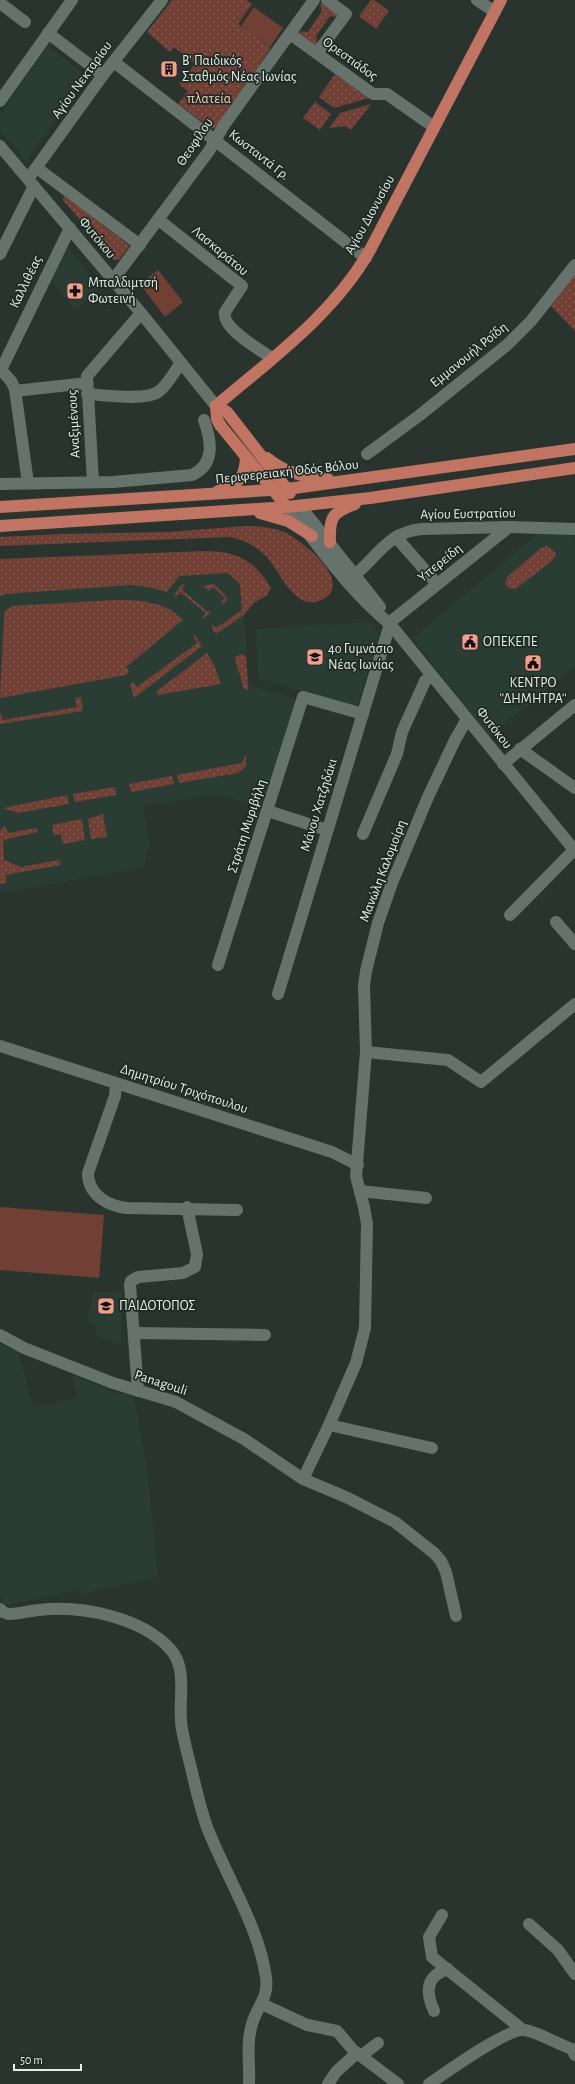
<svg xmlns="http://www.w3.org/2000/svg" width="575" height="2084" font-family="'Alegreya Sans',sans-serif">
  <style>
    .built { fill: #2a3d35 }
    .grass { fill: url(#grass-dots) }
    .pitch { fill: #713f34 }
    .lines { fill: none; stroke-linecap: round; stroke-linejoin: round }
    .minor { stroke: #66736d; stroke-width: 12 }
    .major { stroke: #c07461; stroke-width: 12 }
    .labels { text-anchor: middle; dominant-baseline: central; stroke-width: 3.5; stroke-linejoin: round; paint-order: stroke }
    .street-label { font-size: 14px; fill: #e6eeea; stroke: #1f2a25 }
    .poi-label { font-size: 14px; fill: #e6eeea; stroke: #1f2a25; text-anchor: start }
    .park-label { font-size: 14px; fill: #f4cac0; stroke: #1f2a25 }
  </style>
  <defs>
    <pattern id="grass-dots" width="8" height="8" patternUnits="userSpaceOnUse"><rect width="8" height="8" fill="#713f34"/><path d="M2 2h.1M6 6h.1" fill="none" stroke="#855b52" stroke-width="1.8" stroke-linecap="round"/></pattern>
  </defs>
  <rect width="100%" height="100%" fill="#29342f"/>
  <g class="built">
    <polygon points="48,46 87,76 26,161 0,130 0,114"/>
    <polygon points="68,247 101,289 75,310 51,280"/>
    <polygon points="539,533 571,534 575,540 575,666 489,736 412,638"/>
    <polygon points="241,570 249,685 296,699 261,807 215,794 143,807 150,844 143,867 0,893 0,585"/>
    <polygon points="370,622 380,636 356,708 258,678 256,629"/>
    <polygon points="122,1291 121,1344 96,1335 97,1328 87,1321 93,1292"/>
    <polygon points="0,1344 19,1353 33,1408 77,1398 72,1378 74,1376 117,1394 133,1394 147,1468 158,1577 81,1594 79,1589 4,1606 0,1593"/>
  </g>
  <g class="grass">
    <polygon points="172,0 246,0 252,4 238,24 271,48 216,127 212,129 178,104 188,91 179,84 195,64 174,47 170,52 147,32"/>
    <polygon points="371,0 374,0 389,11 376,29 359,16"/>
    <polygon points="321,3 338,15 336,17 330,16 316,36 318,45 316,47 299,33 300,31 308,32 322,11 320,5"/>
    <polygon points="335,74 369,98 334,108 319,97"/>
    <polygon points="315,102 331,114 320,130 303,118"/>
    <polygon points="371,104 351,130 345,126 329,128 340,113"/>
    <polygon points="64,195 130,246 119,260 114,260 63,200"/>
    <polygon points="575,267 575,331 548,303"/>
    <path d="M245 526C258 526 272 527 284 532 302 540 356 583 322 600 294 613 280 570 265 555 255 546 244 540 231 537L0 546V537L63 534 167 532Z"/>
    <path d="M547 546 555 552 556 555 552 561 517 588C511 590 507 588 505 582L508 576 541 548Z"/>
    <path d="M204 551C236 551 254 559 271 588L267 595 254 603 244 615 216 634 212 628V624L216 628 242 610 240 584 228 573 179 576 167 592 148 587 131 585 6 594 0 596V559Z"/>
    <polygon points="185,584 182,590 208,612 212,611 204,618 202,617 206,613 180,592 176,597 174,595 181,585"/>
    <polygon points="214,584 226,596 227,600 223,604 221,602 225,598 213,587 209,591 203,586"/>
    <path d="M115 600C140 600 165 601 183 620L126 667 129 672 126 675 0 698 4 616 5 611 12 606Z"/>
    <polygon points="195,635 202,646 134,698 130,684 133,682 137,687 197,643 193,636"/>
    <polygon points="207,653 214,665 221,684 158,695 157,691"/>
    <path d="M241 654 246 656 248 690 243 688C243 680 234 661 235 657Z"/>
    <polygon points="81,697 83,711 0,724 0,712 3,720 77,707 75,698"/>
    <polygon points="246,755 246,766 238,773 179,783 177,775 242,763"/>
    <polygon points="172,776 174,784 131,792 129,784"/>
    <polygon points="115,787 116,795 75,802 73,794"/>
    <polygon points="67,795 69,804 18,813 3,808"/>
    <polygon points="103,814 107,837 91,839 88,819"/>
    <polygon points="82,819 85,840 63,844 61,834 54,835 52,825"/>
    <polygon points="5,826 8,833 37,828 38,832 3,840 4,860 21,867 59,860 60,865 6,875 6,883 0,884 0,831"/>
  </g>
  <g class="pitch">
    <polygon points="254,7 283,28 270,47 241,26"/>
    <polygon points="158,270 183,302 165,317 140,284"/>
    <polygon points="0,1207 104,1215 99,1278 0,1270"/>
  </g>
  <g class="lines">
    <g class="minor">
      <polyline points="477,0 495,12"/>
      <polyline points="0,3 25,22"/>
      <polyline points="48,33 103,75"/>
      <polyline points="290,34 373,94 387,94 434,127"/>
      <polyline points="317,53 346,14 327,0"/>
      <polyline points="114,62 366,258"/>
      <polyline points="0,101 72,0"/>
      <polyline points="0,146 141,313 216,406"/>
      <polyline points="37,168 140,245"/>
      <polyline points="28,179 103,75 162,0"/>
      <path d="M159 220 242 286 225 312C221 328 259 349 272 358"/>
      <polyline points="0,254 34,186"/>
      <polyline points="113,280 209,151 224,125 314,0"/>
      <polyline points="1,370 11,381 15,389 28,483"/>
      <polyline points="0,372 70,228"/>
      <polyline points="15,391 87,383"/>
      <path d="M87 394C103 395 145 401 158 392 167 386 174 372 181 363"/>
      <polyline points="367,454 420,415 507,345 531,321 575,265"/>
      <polyline points="93,482 87,376 141,313"/>
      <path d="M0 484 113 482 192 475C216 464 211 440 204 420"/>
      <polyline points="300,506 380,607"/>
      <path d="M287 507C320 547 350 592 390 624L575 851"/>
      <polyline points="396,537 437,584"/>
      <path d="M355 575C379 555 388 532 422 529L509 527 575 529"/>
      <polyline points="389,623 509,527"/>
      <polyline points="520,749 575,788"/>
      <polyline points="503,764 575,705"/>
      <polyline points="268,811 327,830"/>
      <polyline points="363,834 397,754 402,732 425,681 431,675"/>
      <polyline points="510,915 574,850"/>
      <polyline points="556,922 575,944"/>
      <polyline points="218,965 303,697 363,714"/>
      <polyline points="278,994 390,624"/>
      <polyline points="0,1046 332,1152 358,1165"/>
      <polyline points="366,1052 448,1060 481,1082 575,1004"/>
      <path d="M116 1084 115 1096 88 1173C88 1195 108 1206 127 1208L237 1210"/>
      <polyline points="360,1191 426,1198"/>
      <polyline points="135,1333 265,1335"/>
      <polyline points="0,1335 24,1348 113,1383 176,1402 244,1439 303,1479 348,1498 395,1522 434,1553 441,1561 446,1572 456,1616"/>
      <polyline points="138,1391 130,1285 131,1281 138,1277 183,1273 195,1267 197,1254 187,1207"/>
      <polyline points="329,1425 432,1448"/>
      <polyline points="303,1479 329,1425 356,1363 365,1328 367,1224 364,1207 356,1176 366,1052 364,986 366,971 378,923 392,883 428,797 455,740 467,719"/>
      <path d="M0 1609 3 1612 8 1614C19 1614 28 1611 39 1610 81 1605 142 1617 171 1650 187 1668 179 1697 181 1720 181 1729 184 1738 186 1748 193 1774 198 1802 207 1827 225 1874 259 1927 266 1977 269 1998 257 2006 252 2024 246 2044 250 2064 249 2084"/>
      <polyline points="442,1915 429,1937 432,1957 523,2030"/>
      <polyline points="529,1924 558,1950 575,1974"/>
      <polyline points="262,2004 307,2025 337,2031 353,2050 398,2084"/>
      <path d="M434 2011C425 1991 426 1976 448 1969"/>
      <polyline points="361,2056 378,2043"/>
      <polyline points="328,2084 336,2072 357,2053"/>
      <path d="M429 2084C445 2073 508 2028 524 2030 539 2032 557 2044 572 2049L575 2055"/>
    </g>
    <g class="major">
      <path d="M216 406C271 359 334 314 370 250L501 0"/>
      <polyline points="216,406 227,412 290,493"/>
      <polyline points="216,406 217,419 220,425 287,507"/>
      <path d="M267 458C285 473 305 477 328 479"/>
      <path d="M218 491C238 483 245 480 246 457"/>
      <polyline points="0,507 287,489 575,449"/>
      <polyline points="260,513 288,521 312,536"/>
      <polyline points="0,526 287,507 370,498 575,468"/>
      <path d="M330 542C329 518 332 512 355 504"/>
    </g>
  </g>
  <defs>
    <g id="building-square" transform="scale(0.9)"><rect x="-9" y="-9" width="18" height="18" rx="4" fill="#f49e8a" stroke="#1f2a25"/><path d="M-4-6H4V6H1V3H-1V6H-4ZM-2.5-4.3h1.7v1.8h-1.7ZM.8-4.3h1.7v1.8H.8ZM-2.5-1h1.7V.8h-1.7ZM.8-1h1.7V.8H.8Z" fill="#111"/></g>
    <g id="pharmacy-square" transform="scale(0.9)"><rect x="-9" y="-9" width="18" height="18" rx="4" fill="#f49e8a" stroke="#1f2a25"/><path d="M-2-6h4v4h4v4h-4v4h-4v-4h-4v-4h4Z" fill="#111"/></g>
    <g id="civic-square" transform="scale(0.9)"><rect x="-9" y="-9" width="18" height="18" rx="4" fill="#f49e8a" stroke="#1f2a25"/><path d="M-.6-6.5H3V-4.5H.6V-3L4-1V1h2V6H-6V1h2V-1L-.6-3ZM-1.2 2.5V6h2.4V2.5Z" fill="#111"/></g>
    <g id="school-square" transform="scale(0.9)"><rect x="-9" y="-9" width="18" height="18" rx="4" fill="#f49e8a" stroke="#1f2a25"/><path d="M0-5L7-2L0 1L-7-2ZM-4 1L0 2.5L4 1V4Q0 6-4 4Z" fill="#111"/></g>
  </defs>
  <g fill-rule="evenodd">
    <use href="#building-square" x="169" y="69"/>
    <use href="#pharmacy-square" x="75" y="291"/>
    <use href="#civic-square" x="470" y="642"/>
    <use href="#school-square" x="315" y="657"/>
    <use href="#civic-square" x="533" y="663"/>
    <use href="#school-square" x="106" y="1306"/>
  </g>
  <g class="labels">
    <g class="street-label">
      <text transform="translate(350 59) rotate(36)">Ορεστιάδος</text>
      <text transform="translate(82 80) rotate(-54)">Αγίου Νεκταρίου</text>
      <text transform="translate(195 142) rotate(-56)">Θεοφίλου</text>
      <text transform="translate(259 155) rotate(38)">Κωσταντά Γρ.</text>
      <text transform="translate(370 215) rotate(-61)">Αγίου Διονυσίου</text>
      <text transform="translate(97 238) rotate(50)">Φυτόκου</text>
      <text transform="translate(220 251) rotate(40)">Λασκαράτου</text>
      <text transform="translate(26 282) rotate(-64)">Καλλιθέας</text>
      <text transform="translate(469 355) rotate(-39)">Εμμανουήλ Ροΐδη</text>
      <text transform="translate(74 424) rotate(-93)">Αναξιμένους</text>
      <text transform="translate(287 472) rotate(-6)">Περιφερειακή Οδός Βόλου</text>
      <text transform="translate(468 514) rotate(-1)">Αγίου Ευστρατίου</text>
      <text transform="translate(440 563) rotate(-39)">Υπερείδη</text>
      <text transform="translate(494 728) rotate(52)">Φυτόκου</text>
      <text transform="translate(319 805) rotate(-73)">Μάνου Χατζηδάκι</text>
      <text transform="translate(247 826) rotate(-72)">Στράτη Μυριβήλη</text>
      <text transform="translate(383 871) rotate(-69)">Μανώλη Καλομοίρη</text>
      <text transform="translate(184 1089) rotate(18)">Δημητρίου Τριχόπουλου</text>
      <text transform="translate(161 1383) rotate(18)">Panagouli</text>
    </g>
    <g class="poi-label">
      <text x="182" y="61">Β' Παιδικός<tspan x="182" dy="16">Σταθμός Νέας Ιωνίας</tspan></text>
      <text x="88" y="283">Μπαλδιμτσή<tspan x="88" dy="16">Φωτεινή</tspan></text>
      <text x="483" y="642">ΟΠΕΚΕΠΕ</text>
      <text x="328" y="649">4ο Γυμνάσιο<tspan x="328" dy="16">Νέας Ιωνίας</tspan></text>
      <text x="533" y="683" text-anchor="middle">ΚΕΝΤΡΟ<tspan x="533" dy="16">''ΔΗΜΗΤΡΑ''</tspan></text>
      <text x="119" y="1306">ΠΑΙΔΟΤΟΠΟΣ</text>
    </g>
    <g class="park-label">
      <text x="209" y="99">πλατεία</text>
    </g>
  </g>
  <path d="M14 2064v6h67v-6" fill="none" stroke="#e6eeea" stroke-width="2"/>
  <text x="20" y="2064" font-size="12" fill="#e6eeea" stroke="#1f2a25" stroke-width="3" paint-order="stroke">50 m</text>
</svg>
